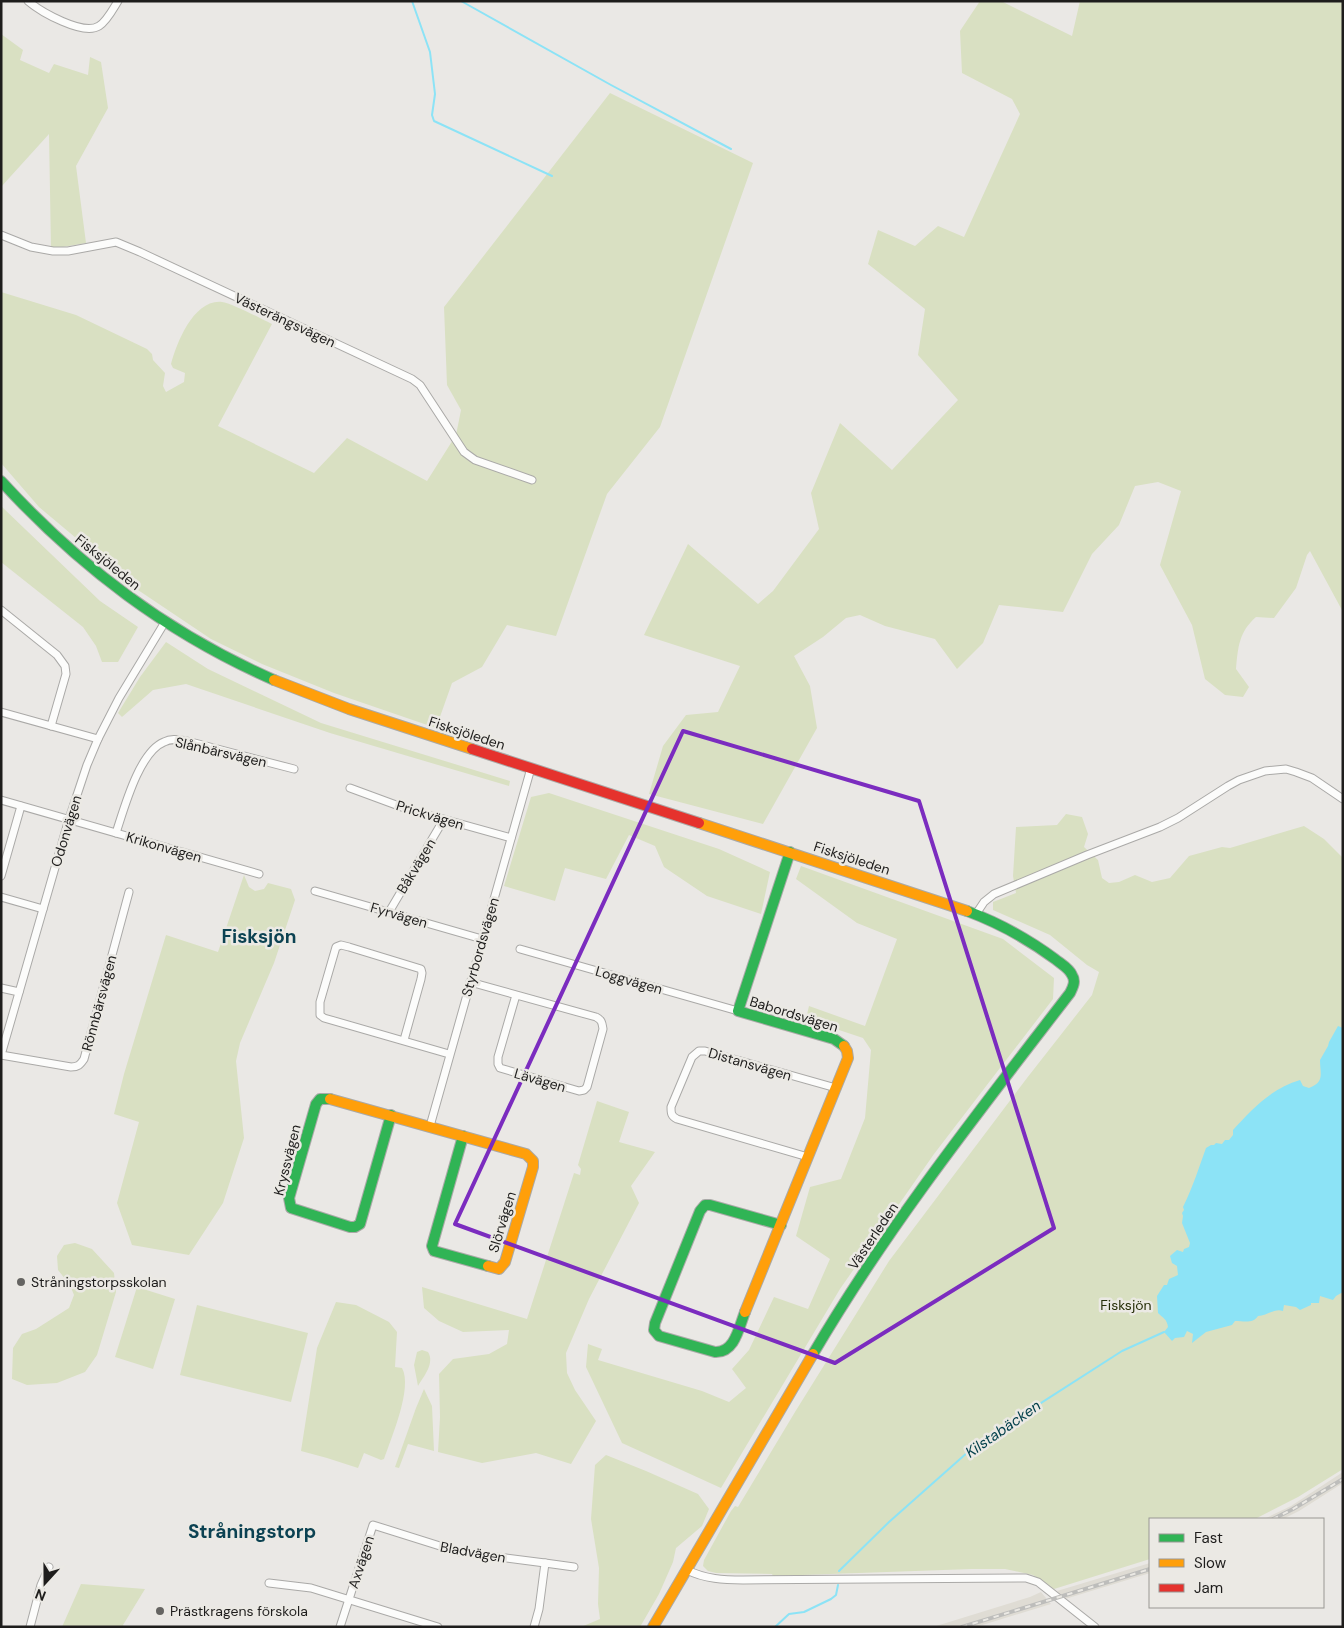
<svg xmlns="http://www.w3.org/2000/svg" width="1344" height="1628" font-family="'DM Sans',sans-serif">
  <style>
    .built { fill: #dfdcd4 }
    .green { fill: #d9e0c2 }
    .water { fill: #8ce3f6 }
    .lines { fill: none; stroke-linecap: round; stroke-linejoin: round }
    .stream { stroke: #8ce3f6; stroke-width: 2 }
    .street-casing { stroke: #aaa9a7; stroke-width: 9 }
    .fast-casing { stroke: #aaa9a7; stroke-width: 12 }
    .slow-casing { stroke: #aaa9a7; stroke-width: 12 }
    .jam-casing { stroke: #aaa9a7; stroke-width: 12 }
    .street { stroke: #fcfcfb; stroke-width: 7 }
    .fast { stroke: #30b455; stroke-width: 10 }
    .slow { stroke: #ff9f0a; stroke-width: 10 }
    .jam { stroke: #e5322d; stroke-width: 10 }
    .rail-casing { stroke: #bdbdbb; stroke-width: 4 }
    .rail { stroke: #ebe9e4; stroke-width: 2; stroke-dasharray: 5.5; stroke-linecap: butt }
    .marked { fill: none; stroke: #7b2cbf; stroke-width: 4; stroke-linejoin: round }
    .poi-dot { fill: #656462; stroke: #ebe9e4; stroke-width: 2 }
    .labels { text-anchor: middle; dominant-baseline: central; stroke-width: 5; stroke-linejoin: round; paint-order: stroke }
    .street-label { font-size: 14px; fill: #1e1d1c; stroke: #ebe9e4 }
    .poi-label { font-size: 14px; fill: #1e1d1c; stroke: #ebe9e4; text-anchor: start }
    .park-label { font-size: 14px; fill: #262e07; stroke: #ebe9e4 }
    .water-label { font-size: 15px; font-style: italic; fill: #03404c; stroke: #ebe9e4 }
    .district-label { font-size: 19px; font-weight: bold; fill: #0c4252; stroke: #ebe9e4 }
  </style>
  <rect width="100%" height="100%" fill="#eae8e5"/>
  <g class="built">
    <polygon points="1343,1472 1343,1483 1299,1511 1283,1519 1264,1519 1291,1506"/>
    <polygon points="1150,1563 1150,1573 1065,1599 1057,1591"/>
    <polygon points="1041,1592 1051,1604 976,1627 933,1627 1030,1597"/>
  </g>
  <g class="green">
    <path d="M980 1H1001L1072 36 1080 1H1343V612L1310 551 1307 555 1296 588 1274 618 1256 617C1239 632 1238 647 1236 669L1249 687 1243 697 1225 695 1205 679 1192 625 1160 565 1181 491 1158 482 1135 486 1119 525 1092 554 1063 612 999 605 983 643 957 669 935 639 885 626 860 615 846 618 823 637 794 656 810 686 817 728 763 824 649 794 663 746 686 715 718 712 740 666 644 635 688 544 758 604 773 591 819 529 811 493 840 423 892 470 958 400 918 355 925 309 868 264 878 230 915 246 938 226 964 237 1020 114 1012 99 962 73 960 31Z"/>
    <polygon points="1,34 23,50 20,60 49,73 54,64 88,75 90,57 101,62 108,108 76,166 86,243 51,249 49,134 1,187"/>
    <path d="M610 93 753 163 660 427 607 494 556 636 507 625 482 667 452 683 436 728 334 693 262 664 211 639 138 590 39 507 1 463V292L76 315 147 349 152 354 153 360 165 373 163 386 166 392 184 382 185 373 173 368 171 364C177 342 194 299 222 302 231 303 262 319 272 324L218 426 314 473 347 438 427 481 456 435 461 410 447 385 444 307Z"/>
    <polygon points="1,506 100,601 138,627 118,662 102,662 96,646 83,627 1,562"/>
    <polygon points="166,642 208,669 321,723 510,781 509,786 330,733 186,684 153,690 122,717 118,713 140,677"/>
    <polygon points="549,793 719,849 770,872 761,914 707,896 664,867 655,846 629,835 606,879 565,868 555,901 504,886 531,797"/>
    <polygon points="1066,814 1082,817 1088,834 1084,847 1098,860 1102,878 1109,883 1119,882 1135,875 1152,882 1170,878 1189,856 1222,847 1230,848 1304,826 1324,839 1343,858 1343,1469 1298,1497 1255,1519 1150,1519 1150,1559 1054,1589 1033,1575 1005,1569 972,1569 773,1576 772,1574 716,1573 708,1571 703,1566 704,1560 731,1511 735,1506 738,1507 795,1412 889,1261 1027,1078 1092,995 1099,972 1087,965 1050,935 993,910 993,902 1016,893 1013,876 1016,827 1057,825"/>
    <polygon points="801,866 1003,939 1054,978 1053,999 934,1154 840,1289 721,1488 622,1443 586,1367 588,1344 602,1349 598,1360 702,1391 729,1402 746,1388 732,1369 749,1350 774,1297 808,1309 830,1259 796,1236 810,1187 841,1179 865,1118 871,1050 863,1038 806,1019 809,1006 865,1026 897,939 857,923 796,879"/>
    <polygon points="244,875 249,887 255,891 264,889 268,883 291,889 295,900 274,963 240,1043 236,1061 244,1138 223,1203 189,1255 132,1245 117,1203 139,1122 114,1114 124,1074 166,935 218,952"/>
    <polygon points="597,1101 629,1112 619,1142 655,1152 631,1186 639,1203 589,1299 566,1353 567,1373 575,1390 596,1421 571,1464 536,1453 482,1463 438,1452 440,1417 439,1374 453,1359 489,1354 507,1344 509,1330 463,1332 439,1321 424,1308 422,1287 527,1319 574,1173 580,1175 581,1169 578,1165"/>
    <polygon points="75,1243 92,1249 114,1273 116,1292 97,1355 85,1372 57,1383 27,1385 12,1379 13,1348 22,1334 36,1329 69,1308 74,1295 70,1285 58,1270 57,1256 64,1245"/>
    <polygon points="137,1287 175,1299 153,1369 115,1357"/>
    <path d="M336 1302 356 1305 389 1322 397 1332 395 1367 402 1368C413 1388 391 1438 384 1459L381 1460 364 1453 358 1468 327 1458 301 1451 317 1348Z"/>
    <polygon points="197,1305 308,1333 291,1402 180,1375"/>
    <path d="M422 1350 428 1352C435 1363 424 1376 418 1386L414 1365 417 1352Z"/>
    <polygon points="424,1389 432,1406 434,1451 408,1444 399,1468 395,1467 416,1408"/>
    <polygon points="606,1455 646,1471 698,1494 709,1509 702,1526 676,1548 673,1562 659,1594 640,1627 581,1627 600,1619 598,1604 599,1568 591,1519 595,1465"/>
    <polygon points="81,1584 145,1589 123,1625 124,1627 62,1627"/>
  </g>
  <path class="water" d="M1338 1026 1343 1028V1292L1336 1296 1333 1300 1320 1296 1319 1303H1311V1305L1300 1310 1296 1307 1284 1305 1283 1311C1274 1308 1267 1316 1258 1316 1253 1324 1244 1321 1235 1321L1232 1325 1206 1332 1192 1343 1193 1334 1187 1331 1184 1337 1175 1338 1172 1341 1164 1332 1168 1327C1167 1319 1163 1318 1158 1313L1157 1296 1164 1285H1167L1169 1279 1178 1275 1177 1266 1172 1263 1170 1256 1177 1250 1183 1252 1184 1249 1189 1247 1190 1243 1182 1223 1183 1216 1182 1213 1184 1210 1183 1207C1193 1187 1199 1167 1206 1148L1211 1145H1214L1216 1143 1222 1144 1225 1140H1229L1233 1135V1130C1252 1109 1272 1088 1300 1080L1303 1086 1309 1088C1325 1082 1320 1074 1320 1060L1328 1046 1329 1042Z"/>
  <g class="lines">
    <g class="stream">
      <polyline points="412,1 430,52 435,94 432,115 434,121 552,176"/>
      <polyline points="461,1 611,85 731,149"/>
      <polyline points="839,1571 889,1522 977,1444 1122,1351 1164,1332"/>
      <polyline points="775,1627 789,1614 804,1612 831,1599 836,1595 838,1585"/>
    </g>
    <g class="street-casing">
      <g id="street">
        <path d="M28 1C41 12 83 36 99 26 107 21 113 9 118 1"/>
        <polyline points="1,235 31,247 53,251 68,251 116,242 140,252 412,379 420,385 464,452 475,460 532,480"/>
        <polyline points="1,610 57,655 65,666 66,674 51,726"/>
        <polyline points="1,712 98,739"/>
        <polyline points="350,788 407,809 511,838"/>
        <polyline points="1,800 259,874"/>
        <path d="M116 833C124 809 139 752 164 742 172 738 179 740 187 741L294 769"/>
        <polyline points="1,876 21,806"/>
        <polyline points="315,891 482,939"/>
        <polyline points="1,897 43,909"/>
        <polyline points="389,912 444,819"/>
        <polyline points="976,914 984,902 994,894 1087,855 1160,827 1178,818 1228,786 1239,780 1265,771 1286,769 1296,772 1312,778 1343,799"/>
        <polyline points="520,949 738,1011"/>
        <path d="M470 982 596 1017C602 1020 602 1023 603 1029L587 1087 584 1090 579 1091 500 1068 498 1064V1057L516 995"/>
        <polyline points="1,988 19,992"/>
        <polyline points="404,1040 421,979 422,973 421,969 349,947 341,945 336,947 320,1002 320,1015 324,1018 449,1054"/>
        <polyline points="1,1055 69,819 87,765 98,739 119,698 165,622"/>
        <path d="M1 1055 71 1067C78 1067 80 1065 84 1059L129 892"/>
        <polyline points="430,1126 531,768"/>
        <path d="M808 1157 677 1119C671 1116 671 1113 671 1107L692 1057 699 1051H705L836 1088"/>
        <polyline points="545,1563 574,1567"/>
        <path d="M687 1570C705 1579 724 1580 743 1580L1026 1578 1038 1582 1095 1627"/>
        <polyline points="269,1583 311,1588 438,1627"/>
        <polyline points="30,1627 41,1585 49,1567"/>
        <polyline points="340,1627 373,1525 459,1552 545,1563 539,1609 534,1627"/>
      </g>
    </g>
    <g class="fast-casing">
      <g id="fast">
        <path d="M1 481C80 567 167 633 274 680"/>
        <polyline points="790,852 738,1011 834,1039 844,1046"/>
        <polyline points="330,1099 320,1099 316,1104 289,1198 291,1208 350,1227 355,1227 360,1224 391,1115"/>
        <polyline points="463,1136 432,1246 434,1251 488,1266"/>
        <path d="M745 1312C739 1327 735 1353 715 1352L659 1336 654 1330 655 1323 700 1211 705 1205H710L781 1225"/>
        <path d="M813 1354C888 1226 980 1110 1070 993 1073 987 1076 981 1072 975 1069 968 1061 964 1055 959 1028 939 999 923 967 911"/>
      </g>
    </g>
    <g class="slow-casing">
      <g id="slow">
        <polyline points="274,680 349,709 472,749"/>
        <polyline points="699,823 967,911"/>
        <polyline points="330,1099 526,1154 533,1161 533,1167 505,1262 499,1269 488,1266"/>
        <polyline points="745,1312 848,1058 847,1051 844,1046"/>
        <polyline points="653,1627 813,1354"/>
      </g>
    </g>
    <g class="jam-casing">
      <polyline id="jam" points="472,749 699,823"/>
    </g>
    <use href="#street" class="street"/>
    <use href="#fast" class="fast"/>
    <use href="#slow" class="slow"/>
    <use href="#jam" class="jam"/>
    <g class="rail-casing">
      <g id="rail">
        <polyline points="1273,1519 1293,1509 1343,1479"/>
        <polyline points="962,1627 1150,1569"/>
      </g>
    </g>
    <use href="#rail" class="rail"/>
  </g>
  <path class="marked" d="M683 731 919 801 1054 1228 835 1363 455 1224Z"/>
  <g class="poi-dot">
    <circle cx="21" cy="1282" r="5"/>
    <circle cx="160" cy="1611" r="5"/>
  </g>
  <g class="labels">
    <g class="street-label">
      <text transform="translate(285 320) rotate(25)">Västerängsvägen</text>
      <text transform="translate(108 562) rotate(39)">Fisksjöleden</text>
      <text transform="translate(467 733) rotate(18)">Fisksjöleden</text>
      <text transform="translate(221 752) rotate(13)">Slånbärsvägen</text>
      <text transform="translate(430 815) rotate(17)">Prickvägen</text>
      <text transform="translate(66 831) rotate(-73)">Odonvägen</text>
      <text transform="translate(164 847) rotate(16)">Krikonvägen</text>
      <text transform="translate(852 858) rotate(18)">Fisksjöleden</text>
      <text transform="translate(416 866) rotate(-59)">Båkvägen</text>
      <text transform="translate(399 915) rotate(16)">Fyrvägen</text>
      <text transform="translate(480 947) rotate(-74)">Styrbordsvägen</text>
      <text transform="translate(629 980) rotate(16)">Loggvägen</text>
      <text transform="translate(99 1003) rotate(-75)">Rönnbärsvägen</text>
      <text transform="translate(794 1014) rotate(17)">Babordsvägen</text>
      <text transform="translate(750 1064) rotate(16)">Distansvägen</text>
      <text transform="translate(540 1080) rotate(16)">Lävägen</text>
      <text transform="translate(287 1160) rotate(-76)">Kryssvägen</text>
      <text transform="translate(502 1222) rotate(-73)">Slörvägen</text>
      <text transform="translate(873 1236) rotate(-56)">Västerleden</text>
      <text transform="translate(473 1552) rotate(10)">Bladvägen</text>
      <text transform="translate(361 1562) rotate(-72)">Axvägen</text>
    </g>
    <g class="poi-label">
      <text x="31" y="1282">Stråningstorpsskolan</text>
      <text x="170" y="1611">Prästkragens förskola</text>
    </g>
    <g class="park-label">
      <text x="1126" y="1305">Fisksjön</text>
    </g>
    <g class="water-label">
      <text transform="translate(1003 1429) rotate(-35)">Kilstabäcken</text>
    </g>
    <g class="district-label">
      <text x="259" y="936">Fisksjön</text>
      <text x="252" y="1531">Stråningstorp</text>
    </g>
  </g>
  <rect width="1344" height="1628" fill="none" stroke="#1e1d1c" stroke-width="5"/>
  <rect x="1149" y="1518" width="175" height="90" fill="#ebe9e4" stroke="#999794"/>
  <rect x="1159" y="1534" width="25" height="8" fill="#30b455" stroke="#999794"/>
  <text x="1194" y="1543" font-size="15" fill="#1e1d1c">Fast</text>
  <rect x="1159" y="1559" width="25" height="8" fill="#ff9f0a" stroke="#999794"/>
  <text x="1194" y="1568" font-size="15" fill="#1e1d1c">Slow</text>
  <rect x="1159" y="1584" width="25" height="8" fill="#e5322d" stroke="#999794"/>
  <text x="1194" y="1593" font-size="15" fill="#1e1d1c">Jam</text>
  <g transform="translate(45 1583) rotate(201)" stroke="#ebe9e4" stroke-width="4" paint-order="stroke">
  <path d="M0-4L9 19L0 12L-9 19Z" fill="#1e1d1c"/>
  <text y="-8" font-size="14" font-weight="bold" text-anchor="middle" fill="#1e1d1c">N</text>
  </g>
</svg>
